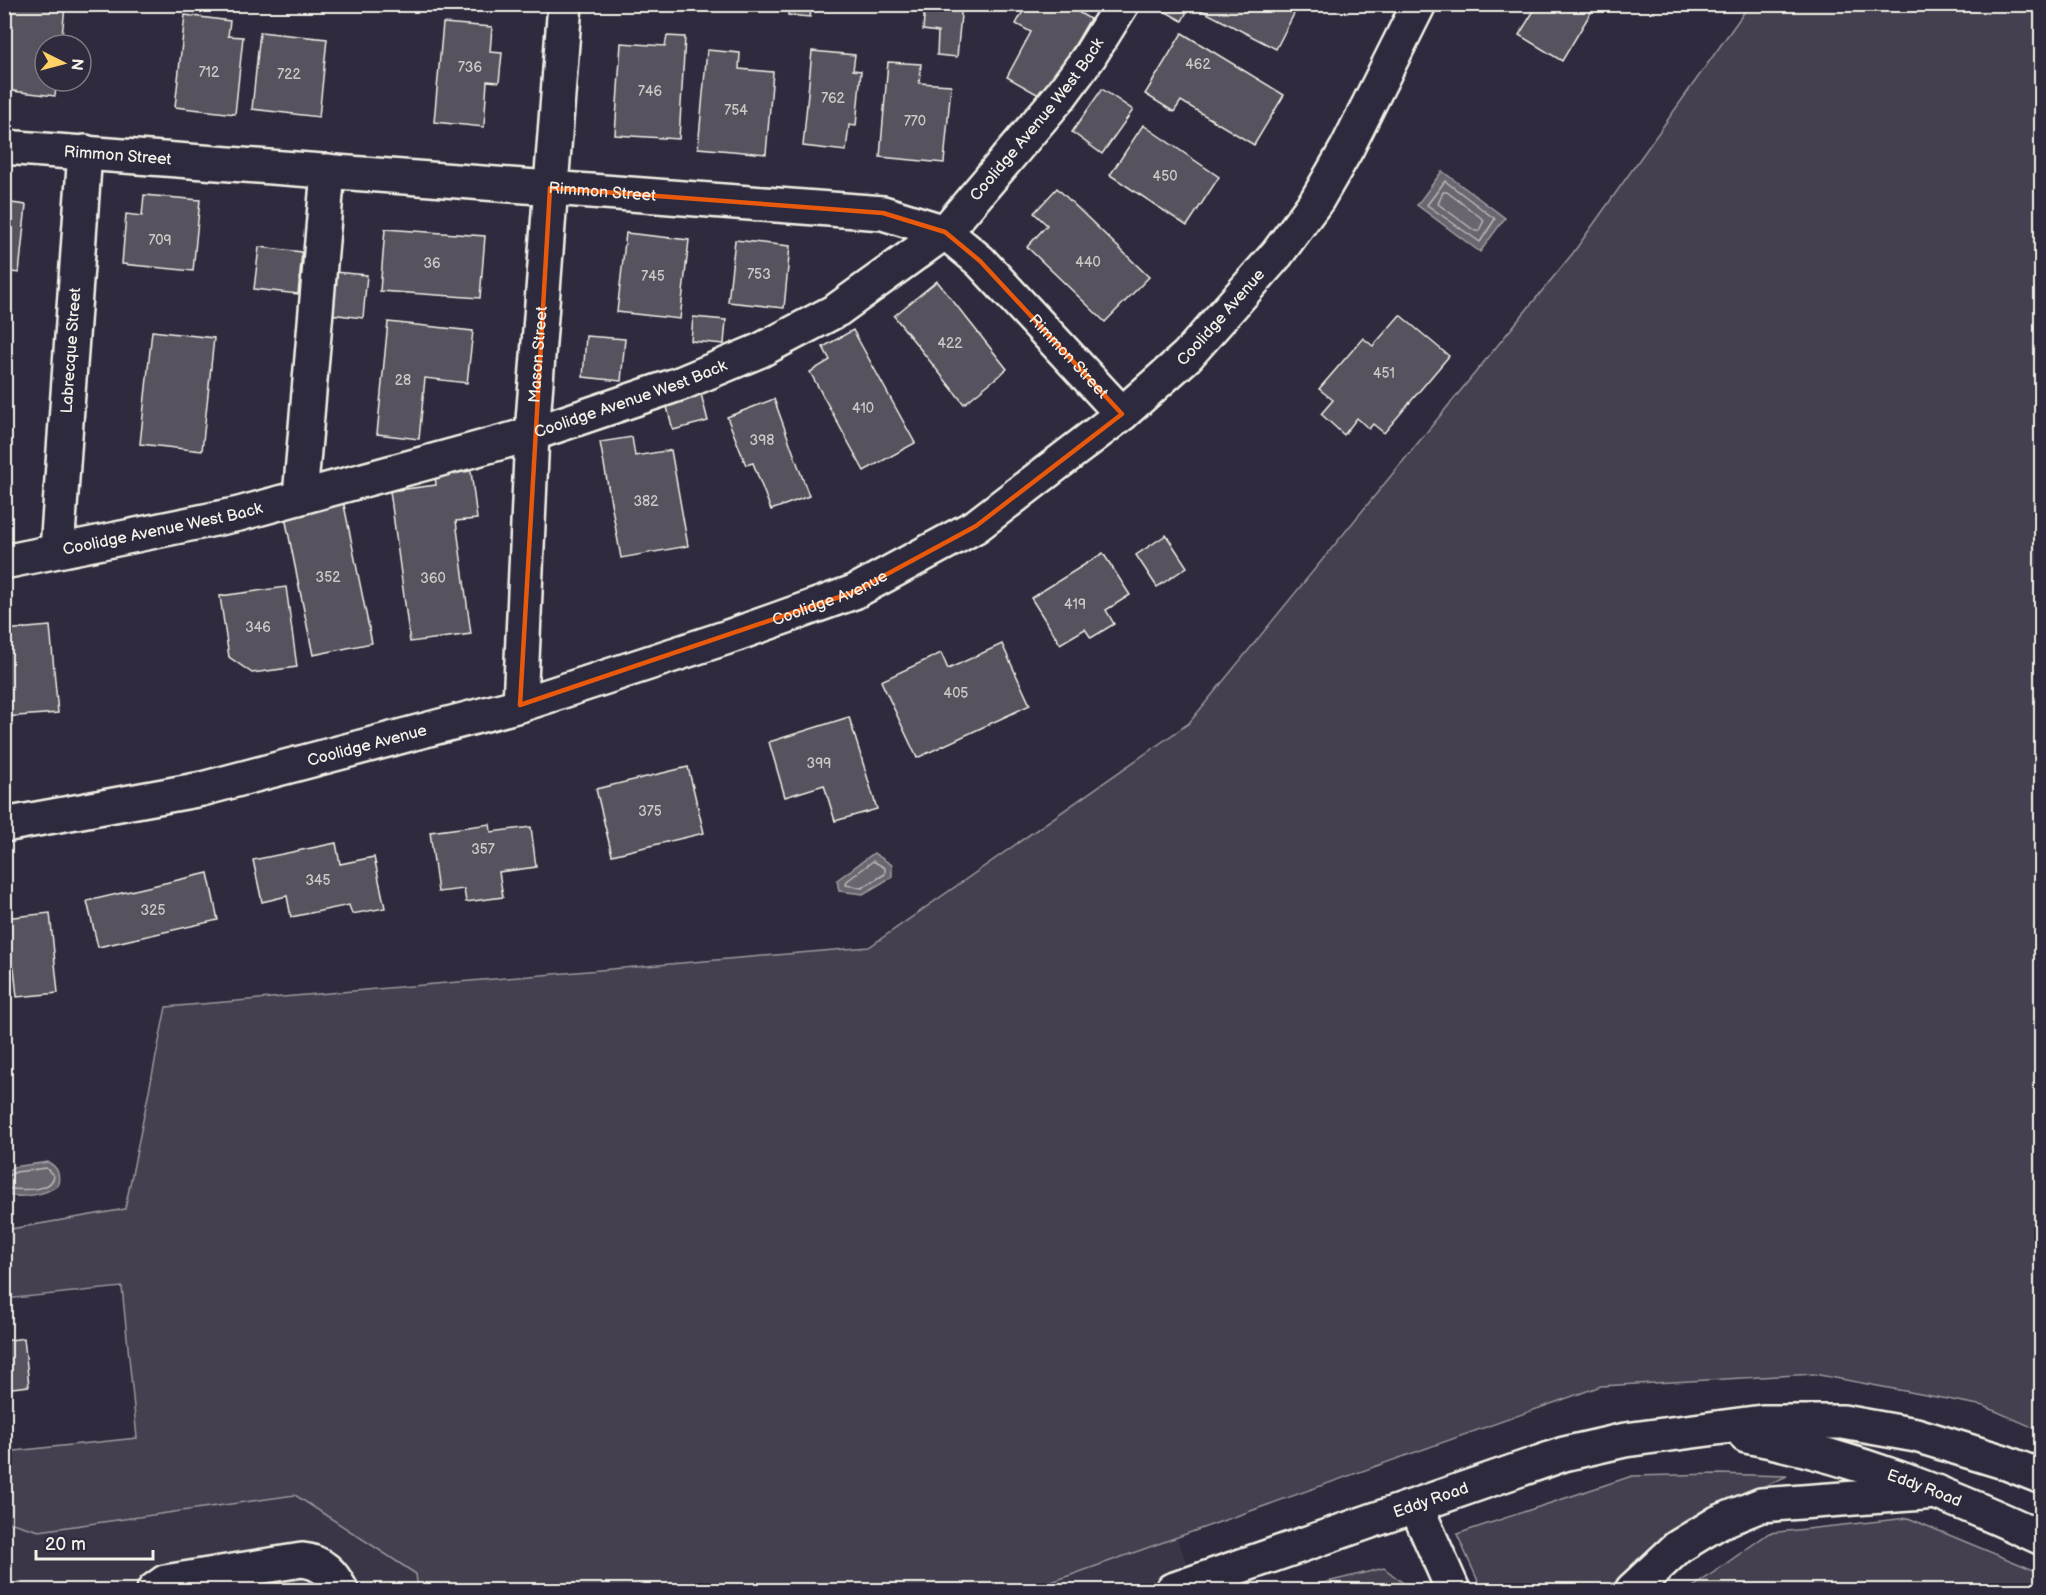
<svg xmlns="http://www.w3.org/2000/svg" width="2046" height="1595" font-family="'Balsamiq Sans',sans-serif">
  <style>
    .built { fill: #3b3647 }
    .green { fill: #454050; stroke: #9c989c; stroke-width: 1.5 }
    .water { fill: #6a6670; stroke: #a19ea0; stroke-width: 1.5 }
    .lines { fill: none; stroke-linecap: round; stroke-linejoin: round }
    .shore { stroke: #bdb9b8; stroke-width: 1.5 }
    .building { fill: #56525f; stroke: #f4f1e8; stroke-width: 1.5 }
    .minor-casing { stroke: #f4f1e8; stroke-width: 38 }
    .major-casing { stroke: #f4f1e8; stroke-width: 38 }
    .highway-casing { stroke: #f4f1e8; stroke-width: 38 }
    .minor { stroke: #2f2a3d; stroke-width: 33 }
    .major { stroke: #2f2a3d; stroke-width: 33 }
    .highway { stroke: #2f2a3d; stroke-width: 33 }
    .marked { fill: none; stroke: #e8590c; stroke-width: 4.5; stroke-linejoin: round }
    .labels { text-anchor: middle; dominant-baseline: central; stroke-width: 4.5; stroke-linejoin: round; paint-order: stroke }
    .number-label { font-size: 14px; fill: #ccc9c6 }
    .street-label { font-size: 16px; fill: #f4f1e8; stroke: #2f2a3d }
  </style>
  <rect width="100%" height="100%" fill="#2f2a3d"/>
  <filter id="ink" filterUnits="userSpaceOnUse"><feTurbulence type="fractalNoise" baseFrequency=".0167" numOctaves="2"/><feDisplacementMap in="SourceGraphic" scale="12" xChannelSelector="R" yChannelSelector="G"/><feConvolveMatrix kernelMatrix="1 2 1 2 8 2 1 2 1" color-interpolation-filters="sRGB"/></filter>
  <g filter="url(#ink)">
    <g class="built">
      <polygon points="295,1495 416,1574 418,1590 5,1590 4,1521 39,1531"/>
      <polygon points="1177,1537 1196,1590 1029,1590"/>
    </g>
    <g class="green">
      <polygon points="1750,4 2041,5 2041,1431 1984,1406 1814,1374 1601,1386 1029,1590 418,1590 416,1574 295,1495 39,1531 5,1521 5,1452 137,1438 122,1287 5,1299 5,1230 125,1209 166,1007 869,947 1189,723 1573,253"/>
      <polygon points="1718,1474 1787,1476 1694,1518 1636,1561 1615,1590 1482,1590 1457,1534 1632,1476"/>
      <polygon points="1908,1518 2041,1573 2041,1590 1689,1590 1769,1533"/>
      <polygon points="1384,1568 1412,1590 1295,1590"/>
    </g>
    <g class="water">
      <polygon points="1442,171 1505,218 1480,252 1417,205"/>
      <polygon points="874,853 892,865 892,877 863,894 839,891 837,880"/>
      <path d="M48 1162C58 1168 60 1173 58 1185 46 1195 23 1198 7 1195L5 1173 13 1167Z"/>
    </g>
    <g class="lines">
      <g class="shore">
        <polygon points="1445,181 1495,219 1480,242 1427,205"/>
        <polygon points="1443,192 1447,192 1484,220 1479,231 1475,231 1438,204"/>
        <polygon points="873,861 885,868 885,874 862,888 846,885 847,881"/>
        <path d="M4 1178 16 1172 46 1168 54 1176C51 1193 18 1190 4 1188"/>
      </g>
    </g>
    <g class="building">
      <polygon points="12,4 65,7 61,45 45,45 45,81 57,81 55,96 4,90"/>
      <polygon points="789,4 812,4 810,17 788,15"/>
      <polygon points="925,4 962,4 957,57 937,55 938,32 923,30"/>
      <polygon points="1027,4 1065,4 1090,19 1044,98 1007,77 1031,32 1016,24"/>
      <polygon points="1152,4 1191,4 1182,21"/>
      <polygon points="1199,4 1299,4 1276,49 1197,8"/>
      <polygon points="1538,4 1596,4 1562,61 1519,35"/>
      <polygon points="185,15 230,21 228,36 243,37 235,114 175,107"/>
      <polygon points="443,23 492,27 490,52 502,53 499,82 487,81 484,127 434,122"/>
      <polygon points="260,32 327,39 319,117 252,109"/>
      <polygon points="1182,33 1284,95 1254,145 1181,101 1174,112 1145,94"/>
      <polygon points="667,36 685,37 679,139 615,135 621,43 665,46"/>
      <polygon points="707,50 740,53 739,69 773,72 766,154 698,148"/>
      <polygon points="812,51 855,55 853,70 861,71 856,126 849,125 846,151 803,146"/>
      <polygon points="888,62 921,64 919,83 951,85 944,163 880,157"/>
      <polygon points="1102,89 1133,110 1102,154 1072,132"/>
      <polygon points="1143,125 1219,177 1187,226 1110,175"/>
      <polygon points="1057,188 1149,277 1105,322 1027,247 1047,225 1034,213"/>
      <polygon points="144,195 200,200 193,271 122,264 126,214 142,216"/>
      <polygon points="4,202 26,205 19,273 4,271"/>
      <polygon points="385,229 485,236 480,298 380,291"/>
      <polygon points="626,233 689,240 680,319 617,312"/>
      <polygon points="735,240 790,246 784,308 728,302"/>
      <polygon points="259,247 302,252 298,294 254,289"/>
      <polygon points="334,272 367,275 363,318 330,314"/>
      <polygon points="937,281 1007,369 964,404 894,316"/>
      <polygon points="4,306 9,307 4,351"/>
      <polygon points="1400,315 1449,356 1384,433 1373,424 1369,429 1357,418 1344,435 1321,414 1333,400 1319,389 1363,338 1373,346"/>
      <polygon points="693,317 726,320 724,344 691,341"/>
      <polygon points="388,322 473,331 467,383 425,378 419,439 377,434"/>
      <polygon points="853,330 915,443 864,471 810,372 830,360 823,347"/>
      <polygon points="152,331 214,338 202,451 140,444"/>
      <polygon points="586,336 625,339 621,381 583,377"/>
      <polygon points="700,390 708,421 673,430 665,399"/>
      <polygon points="774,399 809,496 771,510 753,463 746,465 727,417"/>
      <polygon points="632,437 635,456 671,450 688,546 621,558 600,442"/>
      <polygon points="471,471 477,519 456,521 471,634 410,642 390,491 436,485 435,476"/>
      <polygon points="343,500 372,643 313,655 284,512"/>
      <polygon points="1166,535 1187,567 1157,587 1136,555"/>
      <polygon points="1103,553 1130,595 1106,610 1114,624 1091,638 1085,629 1060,644 1031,598"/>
      <polygon points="286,587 297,667 252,673 229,657 220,596"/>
      <polygon points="50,626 58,713 4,717 4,630"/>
      <polygon points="1002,644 1030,705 917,758 881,681 941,653 948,669"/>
      <polygon points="849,717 877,809 835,821 824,785 785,797 769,742"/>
      <polygon points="688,767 704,833 612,855 596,789"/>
      <polygon points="490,824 491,832 531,827 536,867 499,872 503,897 466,902 464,889 438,892 430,832"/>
      <polygon points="336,843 340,864 374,857 385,908 352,914 349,905 291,917 287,896 262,902 253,860"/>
      <polygon points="208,873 218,920 98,947 87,901"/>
      <polygon points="50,913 58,993 17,997 14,968 4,969 4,918"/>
      <polygon points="24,1338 29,1386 4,1389 4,1341"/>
    </g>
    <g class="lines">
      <g class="minor-casing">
        <g id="minor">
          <path id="s1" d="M4 147 883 213 945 232 980 261 1122 414"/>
          <polyline points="300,497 328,171"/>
          <path id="s2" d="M57 550 85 152"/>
          <path id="s3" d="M4 562 239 514 532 434 682 383 761 350 837 310 945 232 1061 95 1089 57 1122 4"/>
          <path id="s4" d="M520 705 532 434 565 4"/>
          <path id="s5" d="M4 825 202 789 520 705 728 637 854 592 976 526 1122 414 1187 356 1277 254 1317 200 1347 148 1419 4"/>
          <path d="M154 1590 165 1582 302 1560C322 1562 332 1573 341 1590"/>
        </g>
      </g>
      <g class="major-casing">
        <g id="major">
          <path id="s6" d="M1746 1436C1849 1455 1947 1494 2042 1538"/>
          <path id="s7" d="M1172 1590 1564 1454 1625 1440 1762 1422H1843L1916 1435 2004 1462 2042 1477"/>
        </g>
      </g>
      <g class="highway-casing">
        <g id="highway">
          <polyline points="1416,1506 1453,1590"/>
          <polyline points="1632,1590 1678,1547 1719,1522 1761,1505 1937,1492"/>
        </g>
      </g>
      <use href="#minor" class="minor"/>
      <use href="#major" class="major"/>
      <use href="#highway" class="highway"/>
    </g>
  </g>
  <path class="marked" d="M550 188 883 213 945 232 980 261 1122 414 976 526 854 592 520 705Z"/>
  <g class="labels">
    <g class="number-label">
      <text x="1198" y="64">462</text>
      <text x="470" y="67">736</text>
      <text x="209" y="72">712</text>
      <text x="289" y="74">722</text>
      <text x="650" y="91">746</text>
      <text x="833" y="98">762</text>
      <text x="736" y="110">754</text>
      <text x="915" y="121">770</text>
      <text x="1165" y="176">450</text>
      <text x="160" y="240">709</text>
      <text x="1088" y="262">440</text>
      <text x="432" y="263">36</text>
      <text x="759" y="274">753</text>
      <text x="653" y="276">745</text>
      <text x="950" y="343">422</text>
      <text x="1384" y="373">451</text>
      <text x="403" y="380">28</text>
      <text x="863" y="408">410</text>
      <text x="762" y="440">398</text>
      <text x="646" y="501">382</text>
      <text x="328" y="577">352</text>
      <text x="433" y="578">360</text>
      <text x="1075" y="604">419</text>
      <text x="258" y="627">346</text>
      <text x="956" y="693">405</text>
      <text x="819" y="763">399</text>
      <text x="650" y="811">375</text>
      <text x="483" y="849">357</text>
      <text x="318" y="880">345</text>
      <text x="153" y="910">325</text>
    </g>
    <g class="street-label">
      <text stroke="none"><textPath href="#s3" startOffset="1152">Coolidge Avenue West Back</textPath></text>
      <text stroke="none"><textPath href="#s1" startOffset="114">Rimmon Street</textPath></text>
      <text stroke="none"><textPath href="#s1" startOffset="600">Rimmon Street</textPath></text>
      <text stroke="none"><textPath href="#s5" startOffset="1344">Coolidge Avenue</textPath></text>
      <text stroke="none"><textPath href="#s2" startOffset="200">Labrecque Street</textPath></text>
      <text stroke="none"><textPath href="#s4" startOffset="351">Mason Street</textPath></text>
      <text stroke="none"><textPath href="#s1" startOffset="1122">Rimmon Street</textPath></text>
      <text stroke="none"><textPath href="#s3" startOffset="648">Coolidge Avenue West Back</textPath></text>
      <text stroke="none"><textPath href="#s3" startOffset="162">Coolidge Avenue West Back</textPath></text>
      <text stroke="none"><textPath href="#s5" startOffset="858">Coolidge Avenue</textPath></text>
      <text stroke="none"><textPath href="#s5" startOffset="372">Coolidge Avenue</textPath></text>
      <text stroke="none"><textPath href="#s6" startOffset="186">Eddy Road</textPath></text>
      <text stroke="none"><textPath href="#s7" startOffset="274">Eddy Road</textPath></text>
    </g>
  </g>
  <rect width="2046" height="1595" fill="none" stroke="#2f2a3d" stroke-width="24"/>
  <rect x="12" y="12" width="2022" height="1571" fill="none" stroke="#f4f1e8" stroke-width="2" filter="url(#ink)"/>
  <g transform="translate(63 63) rotate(96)"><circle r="28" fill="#2f2a3d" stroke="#7e7a81" stroke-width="1.5"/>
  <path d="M0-4.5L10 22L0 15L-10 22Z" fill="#ffd166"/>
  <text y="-9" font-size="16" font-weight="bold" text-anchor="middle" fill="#f4f1e8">N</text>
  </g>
  <path d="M36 1550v9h117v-9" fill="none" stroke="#f4f1e8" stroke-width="3"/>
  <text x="45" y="1550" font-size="18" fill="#f4f1e8" stroke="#2f2a3d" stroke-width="4.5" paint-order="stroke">20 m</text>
</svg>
